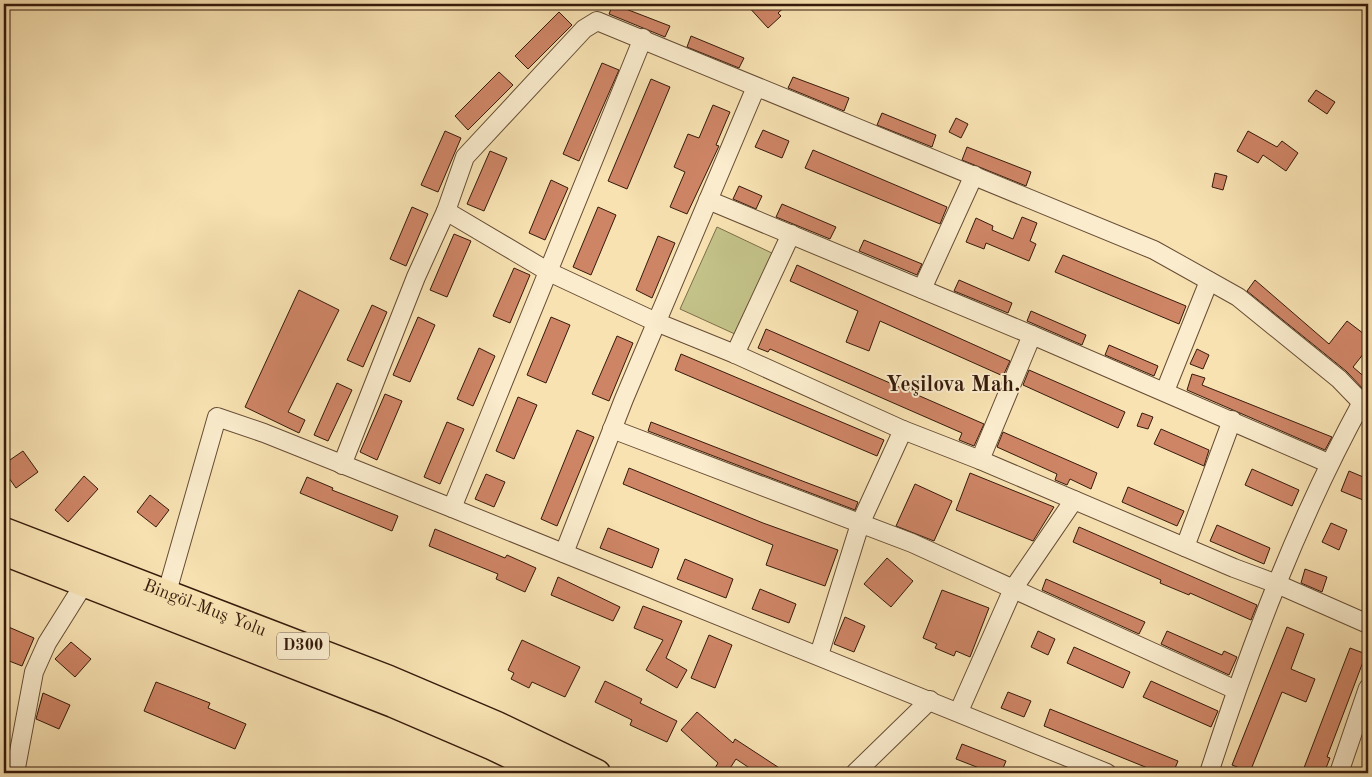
<svg xmlns="http://www.w3.org/2000/svg" width="1372" height="777" font-family="'Old Standard TT',serif">
  <style>
    .green { fill: #c3c288; stroke: #7c6e4a }
    .building { fill: #ce8566; stroke: #361a0b }
    .lines { fill: none; stroke-linecap: round; stroke-linejoin: round }
    .minor-casing { stroke: #664c35; stroke-width: 20 }
    .highway-casing { stroke: #361a0b; stroke-width: 29 }
    .minor { stroke: #faeccd; stroke-width: 18 }
    .highway { stroke: #f8e2b2; stroke-width: 26 }
    .labels { text-anchor: middle; dominant-baseline: central; stroke-width: 4; stroke-linejoin: round; paint-order: stroke }
    .shield { fill: #faeccd; stroke: #715945; stroke-width: 1 }
    .shield-label { font-size: 16px; font-weight: bold; fill: #361a0b }
    .street-label { font-size: 18px; fill: #361a0b; stroke: #faeccd }
    .district-label { font-size: 22px; font-weight: bold; fill: #361a0b; stroke: #faeccd }
  </style>
  <rect width="100%" height="100%" fill="#f8e2b2"/>
  <filter id="stains"><feTurbulence type="fractalNoise" baseFrequency=".004" numOctaves="4"/><feColorMatrix values="0 0 0 0 .2 0 0 0 0 .09 0 0 0 0 .02 0 0 0 .5 -.17"/></filter>
  <radialGradient id="worn" r=".72"><stop offset=".6" stop-color="#630" stop-opacity="0"/><stop offset="1" stop-color="#630" stop-opacity=".3"/></radialGradient>
  <polygon class="green" points="717,227 774,254 737,335 680,309"/>
  <g class="building">
    <polygon points="613,4 670,26 665,37 609,14"/>
    <polygon points="746,4 788,4 778,13 781,16 768,28"/>
    <polygon points="559,12 572,25 528,69 515,56"/>
    <polygon points="691,36 744,58 739,68 687,47"/>
    <polygon points="602,63 619,70 579,161 563,154"/>
    <polygon points="499,72 513,85 468,130 455,116"/>
    <polygon points="793,77 849,98 844,111 788,88"/>
    <polygon points="651,79 670,87 627,189 608,181"/>
    <polygon points="1316,90 1335,102 1327,114 1308,101"/>
    <polygon points="713,105 730,112 716,145 719,146 687,214 670,207 685,172 674,167 688,134 699,138"/>
    <polygon points="882,113 936,135 932,147 877,125"/>
    <polygon points="956,118 968,124 961,138 949,132"/>
    <polygon points="763,130 789,141 782,158 755,147"/>
    <polygon points="445,131 461,138 438,192 421,185"/>
    <polygon points="1248,131 1277,147 1282,141 1298,153 1286,171 1263,155 1258,163 1237,151"/>
    <polygon points="967,147 1031,172 1026,186 962,160"/>
    <polygon points="813,150 947,207 940,224 805,168"/>
    <polygon points="490,151 507,158 484,211 467,204"/>
    <polygon points="1215,173 1227,176 1223,190 1212,187"/>
    <polygon points="551,180 568,188 545,240 529,233"/>
    <polygon points="739,186 762,196 756,209 733,199"/>
    <polygon points="782,204 836,227 830,239 776,217"/>
    <polygon points="412,207 428,214 406,266 390,259"/>
    <polygon points="598,207 616,215 591,275 573,267"/>
    <polygon points="1022,217 1037,223 1030,241 1036,244 1029,261 986,243 984,249 966,242 976,218 993,226 992,230 1013,239"/>
    <polygon points="454,234 471,241 447,297 430,290"/>
    <polygon points="658,236 675,243 652,298 636,290"/>
    <polygon points="864,240 922,264 917,275 859,251"/>
    <polygon points="1063,255 1186,306 1179,324 1055,272"/>
    <polygon points="797,265 1010,361 1003,376 880,321 869,351 846,342 858,311 790,281"/>
    <polygon points="514,268 530,275 510,323 493,316"/>
    <polygon points="959,280 1012,303 1008,313 954,291"/>
    <polygon points="1255,280 1329,344 1347,321 1368,337 1368,348 1353,367 1368,380 1368,394 1346,371 1247,291"/>
    <polygon points="299,290 339,310 288,412 305,420 299,433 245,407"/>
    <polygon points="372,305 387,312 363,367 347,360"/>
    <polygon points="1031,311 1086,335 1082,345 1027,321"/>
    <polygon points="418,317 435,325 410,382 393,375"/>
    <polygon points="551,317 570,325 546,383 527,375"/>
    <polygon points="766,329 984,424 974,446 959,440 962,433 770,349 768,352 758,348"/>
    <polygon points="617,336 633,343 609,401 592,394"/>
    <polygon points="1109,345 1158,366 1154,376 1105,355"/>
    <polygon points="479,348 495,356 473,406 457,399"/>
    <polygon points="1197,349 1209,355 1203,369 1190,364"/>
    <polygon points="681,354 884,440 877,456 675,370"/>
    <polygon points="1029,370 1125,412 1118,428 1023,385"/>
    <polygon points="1192,374 1205,378 1202,385 1332,437 1325,450 1187,390"/>
    <polygon points="337,383 352,390 328,441 314,435"/>
    <polygon points="385,394 402,401 377,460 360,452"/>
    <polygon points="518,397 537,405 514,459 496,451"/>
    <polygon points="1142,413 1153,417 1148,429 1137,426"/>
    <polygon points="447,422 464,429 440,484 424,477"/>
    <polygon points="651,422 805,482 858,502 855,510 648,431"/>
    <polygon points="1161,429 1209,450 1204,466 1154,444"/>
    <polygon points="577,430 594,437 557,526 541,519"/>
    <polygon points="1003,432 1097,473 1091,489 1070,479 1067,485 1055,480 1057,474 997,447"/>
    <polygon points="23,451 38,472 16,488 4,471 4,464"/>
    <polygon points="629,468 763,523 838,550 825,586 766,565 773,545 623,484"/>
    <polygon points="1252,469 1299,490 1292,506 1245,485"/>
    <polygon points="1349,471 1368,479 1368,486 1363,500 1341,491"/>
    <polygon points="970,473 1054,507 1033,541 956,510"/>
    <polygon points="486,474 505,482 494,507 475,499"/>
    <polygon points="84,476 98,489 68,522 55,510"/>
    <polygon points="307,477 333,488 332,490 398,516 392,531 300,493"/>
    <polygon points="915,484 952,501 934,541 896,526"/>
    <polygon points="1128,487 1184,511 1177,526 1122,502"/>
    <polygon points="150,495 169,510 156,527 137,512"/>
    <polygon points="1331,523 1347,530 1339,550 1322,542"/>
    <polygon points="1217,525 1270,548 1264,564 1210,541"/>
    <polygon points="1079,527 1257,605 1251,620 1190,593 1189,595 1160,583 1161,580 1073,542"/>
    <polygon points="608,528 659,549 652,568 600,548"/>
    <polygon points="435,529 505,558 507,555 536,568 525,592 496,579 498,574 429,546"/>
    <polygon points="887,558 913,581 891,607 864,584"/>
    <polygon points="685,559 733,579 726,598 677,579"/>
    <polygon points="1305,569 1327,577 1322,592 1301,583"/>
    <polygon points="558,577 620,607 613,621 551,595"/>
    <polygon points="1046,579 1145,622 1139,634 1042,590"/>
    <polygon points="760,589 796,604 789,623 752,609"/>
    <polygon points="942,590 989,608 970,657 956,651 954,656 935,648 937,644 923,638"/>
    <polygon points="643,606 682,621 666,658 687,670 677,688 646,670 663,640 634,628"/>
    <polygon points="845,617 865,626 854,652 834,644"/>
    <polygon points="4,625 34,638 22,666 4,659"/>
    <polygon points="1287,627 1304,634 1291,669 1315,679 1306,702 1282,692 1250,772 1232,765"/>
    <polygon points="1038,631 1055,639 1048,655 1031,647"/>
    <polygon points="1167,631 1222,655 1224,651 1237,657 1229,675 1161,644"/>
    <polygon points="709,635 732,645 715,688 691,678"/>
    <polygon points="522,640 580,667 565,697 532,682 529,688 511,679 514,673 508,670"/>
    <polygon points="71,642 91,659 75,677 55,659"/>
    <polygon points="1074,647 1130,672 1123,688 1067,663"/>
    <polygon points="1350,648 1366,654 1327,757 1330,758 1324,773 1302,773"/>
    <polygon points="605,681 642,699 640,703 677,721 667,742 630,725 632,720 595,702"/>
    <polygon points="1151,681 1218,711 1211,727 1143,697"/>
    <polygon points="156,682 210,703 208,708 246,724 235,749 144,711"/>
    <polygon points="1008,692 1031,701 1024,717 1001,708"/>
    <polygon points="43,693 70,705 59,729 36,719"/>
    <polygon points="1050,709 1178,761 1173,773 1160,773 1044,726"/>
    <polygon points="697,712 733,743 735,739 787,773 757,773 736,759 727,773 712,773 718,763 681,730"/>
    <polygon points="962,744 1006,761 1001,773 992,773 956,759"/>
  </g>
  <g class="lines">
    <g class="minor-casing">
      <g id="minor">
        <polyline points="708,200 1032,335 1328,463"/>
        <polyline points="446,211 549,272 656,322 735,354 903,430 980,460 1234,568 1277,584 1368,624"/>
        <polyline points="922,289 974,175"/>
        <polyline points="735,354 791,234"/>
        <polyline points="1165,391 1209,281"/>
        <polyline points="612,429 912,543 1236,690"/>
        <polyline points="980,460 1032,335"/>
        <polyline points="342,465 416,277 446,211 465,157 584,29 597,21 1154,250 1238,297 1339,379 1368,409"/>
        <polyline points="452,508 643,38"/>
        <polyline points="1185,547 1232,420"/>
        <polyline points="564,553 624,399 756,87"/>
        <polyline points="167,592 217,417 264,433 452,508 1107,773"/>
        <polyline points="819,655 860,524 903,430"/>
        <polyline points="959,711 1013,589 1074,500"/>
        <polyline points="15,773 34,672 47,643 84,584"/>
        <polyline points="855,773 930,700"/>
        <path d="M1209 773C1250 646 1298 519 1362 402"/>
        <polyline points="1339,773 1368,688"/>
      </g>
    </g>
    <g class="highway-casing">
      <g id="highway">
        <path id="s1" d="M4 531 389 679 497 725 597 773"/>
        <polyline points="4,552 393,704 491,746 548,773"/>
      </g>
    </g>
    <use href="#minor" class="minor"/>
    <use href="#highway" class="highway"/>
  </g>
  <g class="labels">
    <rect class="shield" x="277" y="632.5" width="52" height="27" rx="4"/>
    <g class="shield-label">
      <text x="303" y="646">D300</text>
    </g>
    <g class="street-label">
      <text stroke="none"><textPath href="#s1" startOffset="215">Bingöl-Muş Yolu</textPath></text>
    </g>
    <g class="district-label">
      <text x="953" y="385">Yeşilova Mah.</text>
    </g>
  </g>
  <rect width="1372" height="777" fill="none" stroke="#f8e2b2" stroke-width="20"/>
  <rect x="5" y="5" width="1362" height="767" fill="none" stroke="#361a0b" stroke-width="2.5"/>
  <rect x="10" y="10" width="1352" height="757" fill="none" stroke="#361a0b"/>
  <rect width="100%" height="100%" filter="url(#stains)"/>
  <rect width="100%" height="100%" fill="url(#worn)"/>
</svg>
